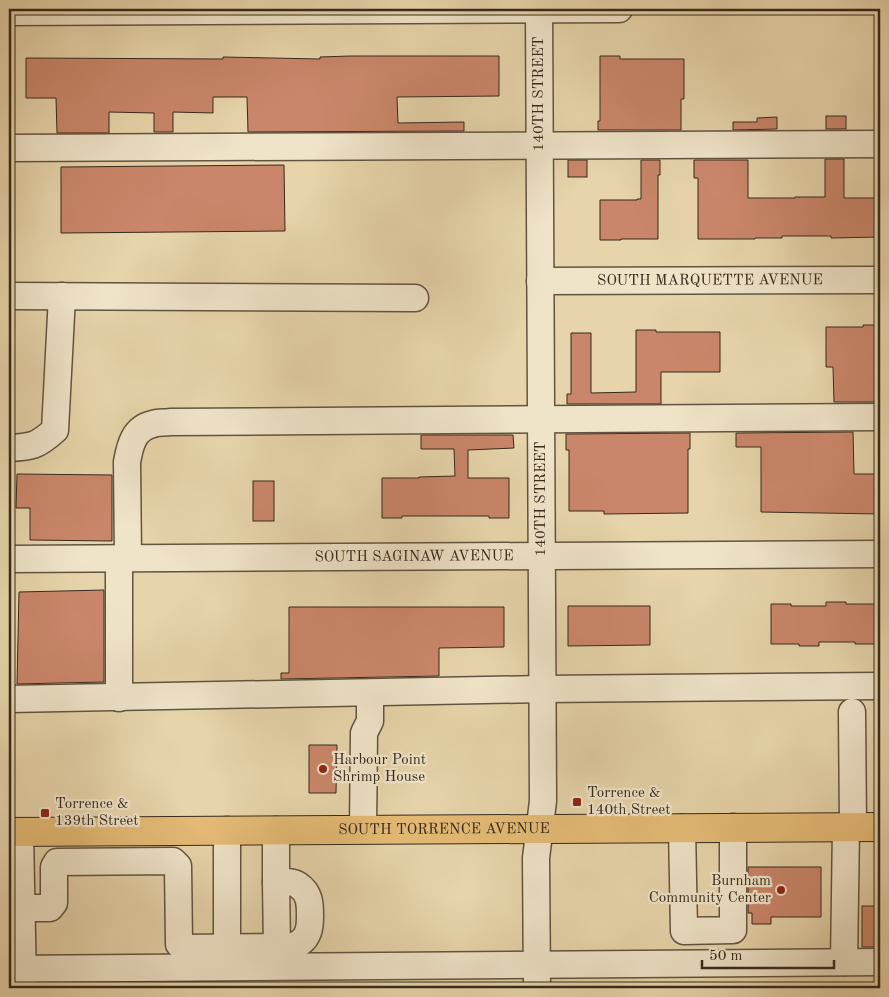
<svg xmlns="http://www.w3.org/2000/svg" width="889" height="997" font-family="'Old Standard TT',serif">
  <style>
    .building { fill: #ca866a; stroke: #352a1c }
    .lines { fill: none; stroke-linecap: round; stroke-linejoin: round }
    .minor-casing { stroke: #625440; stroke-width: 29 }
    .major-casing { stroke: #352a1c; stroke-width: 30 }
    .minor { stroke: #efe3c8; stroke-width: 26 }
    .major { stroke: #e4ba75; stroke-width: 28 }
    .poi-dot { fill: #8f2418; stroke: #efe3c8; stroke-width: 2 }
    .labels { text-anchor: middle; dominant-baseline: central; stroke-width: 4.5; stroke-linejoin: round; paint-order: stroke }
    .street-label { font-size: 15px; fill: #352a1c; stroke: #efe3c8 }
    .poi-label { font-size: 15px; fill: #352a1c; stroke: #efe3c8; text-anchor: start }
  </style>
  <rect width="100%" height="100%" fill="#e7d4aa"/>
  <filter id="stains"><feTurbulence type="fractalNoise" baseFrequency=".004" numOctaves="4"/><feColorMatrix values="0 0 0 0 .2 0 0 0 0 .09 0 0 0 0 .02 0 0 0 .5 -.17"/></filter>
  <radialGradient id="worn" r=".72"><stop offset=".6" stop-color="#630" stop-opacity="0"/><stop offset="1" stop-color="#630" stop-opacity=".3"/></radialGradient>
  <g class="building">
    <polygon points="350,56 499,56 499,96 397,97 398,123 464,122 464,131 248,132 247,97 213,97 213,113 173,112 173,132 154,132 154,113 109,112 109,133 57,133 56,98 26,98 26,58 223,59 223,57 320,59 320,57"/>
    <polygon points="600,56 620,56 620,59 684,59 684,99 681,99 681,130 598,130 598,121 600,121"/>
    <rect x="826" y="116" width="20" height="13"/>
    <polygon points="777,117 777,129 733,130 733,122 757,122 757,118"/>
    <polygon points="825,159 844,159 844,198 880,198 880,237 831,238 831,236 782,236 782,238 755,238 755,239 698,239 698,178 694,178 694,160 748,160 748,198 795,198 795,197 825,197"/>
    <rect x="568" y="160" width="19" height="17"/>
    <polygon points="641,160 660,160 660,175 658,175 658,239 621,239 621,240 600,240 600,200 637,200 637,199 641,199"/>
    <polygon points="284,165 285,231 61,233 61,167"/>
    <polygon points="863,325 880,325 880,365 878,365 878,402 834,402 833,367 826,367 826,327 863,327"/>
    <polygon points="636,330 656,330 656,332 720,332 720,372 661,372 661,404 567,404 567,394 571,394 571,333 591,333 591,393 636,392"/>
    <polygon points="853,432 854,474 880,474 880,514 761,512 761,447 736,447 736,433"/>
    <polygon points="690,433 690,449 688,449 688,513 604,514 604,511 569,511 569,450 566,450 566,434"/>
    <polygon points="421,435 513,435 514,448 468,450 468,478 509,478 509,518 489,518 489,516 402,516 402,518 382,518 382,478 419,478 419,477 455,476 454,449 421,449"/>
    <polygon points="17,474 112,475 112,541 30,540 30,508 16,508"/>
    <rect x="253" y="481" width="21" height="40"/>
    <polygon points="104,590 104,682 17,684 19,592"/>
    <polygon points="826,602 846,602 846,604 875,604 875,644 855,644 855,642 819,642 819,646 799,646 799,644 771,644 771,604 791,604 791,606 826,606"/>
    <polygon points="568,606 650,606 650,645 568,646"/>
    <polygon points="289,607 504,607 504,647 439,648 439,676 281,679 281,673 289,673"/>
    <polygon points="309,745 337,745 336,793 309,793"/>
    <polygon points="748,867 821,867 821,917 771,917 771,924 752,924 752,913 748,913"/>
    <rect x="862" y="906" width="18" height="41"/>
  </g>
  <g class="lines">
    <g class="minor-casing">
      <g id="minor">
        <polyline points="9,12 619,9"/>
        <polyline points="9,148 880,144"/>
        <path id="s1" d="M540 281 880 280"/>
        <polyline points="9,296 415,298"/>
        <path d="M9 448C32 447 37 446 55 430L62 296"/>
        <polyline points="119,558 119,698"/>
        <path d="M128 558 127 462C130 445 134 428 153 424 158 422 164 423 170 422L880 417"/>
        <path id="s2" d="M9 559 880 554"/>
        <polyline points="9,699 542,689 880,686"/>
        <polyline points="852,712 853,827"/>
        <polyline points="682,828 684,931 733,930 733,827"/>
        <polyline points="227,830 227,948"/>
        <polyline points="363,830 364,733 370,721 370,693"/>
        <polyline points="20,832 23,988"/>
        <polyline points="276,882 277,948"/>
        <path d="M21 908H50L54 903V867L57 862 173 861 178 866 179 944 183 948 287 947C297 946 305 941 308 932 310 927 310 921 310 916 310 904 310 893 298 885 292 881 283 882 276 882V830"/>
        <polyline points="844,962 846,827"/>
        <polyline points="9,969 880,962"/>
        <polyline points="537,988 536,858 543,801 539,9"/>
      </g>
    </g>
    <g class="major-casing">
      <g id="major">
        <path id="s3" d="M9 832 880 827"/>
      </g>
    </g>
    <use href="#minor" class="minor"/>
    <use href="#major" class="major"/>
  </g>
  <g class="poi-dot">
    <circle cx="323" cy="769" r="5"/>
    <rect x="572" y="797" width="10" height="10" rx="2.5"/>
    <rect x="40" y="808" width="10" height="10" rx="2.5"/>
    <circle cx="781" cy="890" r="5"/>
  </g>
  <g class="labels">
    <g class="street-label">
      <text transform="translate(539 94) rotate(-90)">140TH STREET</text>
      <text stroke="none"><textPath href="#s1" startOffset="170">SOUTH MARQUETTE AVENUE</textPath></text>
      <text transform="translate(541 499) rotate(-90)">140TH STREET</text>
      <text stroke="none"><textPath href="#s2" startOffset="405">SOUTH SAGINAW AVENUE</textPath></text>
      <text stroke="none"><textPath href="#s3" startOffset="435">SOUTH TORRENCE AVENUE</textPath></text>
    </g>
    <g class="poi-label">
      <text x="333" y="760">Harbour Point<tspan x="333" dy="17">Shrimp House</tspan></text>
      <text x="587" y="793">Torrence &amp;<tspan x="587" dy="17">140th Street</tspan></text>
      <text x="55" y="804">Torrence &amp;<tspan x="55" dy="17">139th Street</tspan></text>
      <text x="771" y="881" text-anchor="end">Burnham<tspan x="771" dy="17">Community Center</tspan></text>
    </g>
  </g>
  <rect width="889" height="997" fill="none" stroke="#e7d4aa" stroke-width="30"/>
  <rect x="10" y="10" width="869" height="977" fill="none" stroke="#352a1c" stroke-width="2.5"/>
  <rect x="15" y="15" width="859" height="967" fill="none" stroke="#352a1c"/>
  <path d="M702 960v8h132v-8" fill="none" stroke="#352a1c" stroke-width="2.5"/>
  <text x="709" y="960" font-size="15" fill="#352a1c" stroke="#efe3c8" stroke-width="4" paint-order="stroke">50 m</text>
  <rect width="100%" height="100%" filter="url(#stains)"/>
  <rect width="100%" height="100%" fill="url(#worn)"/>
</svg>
